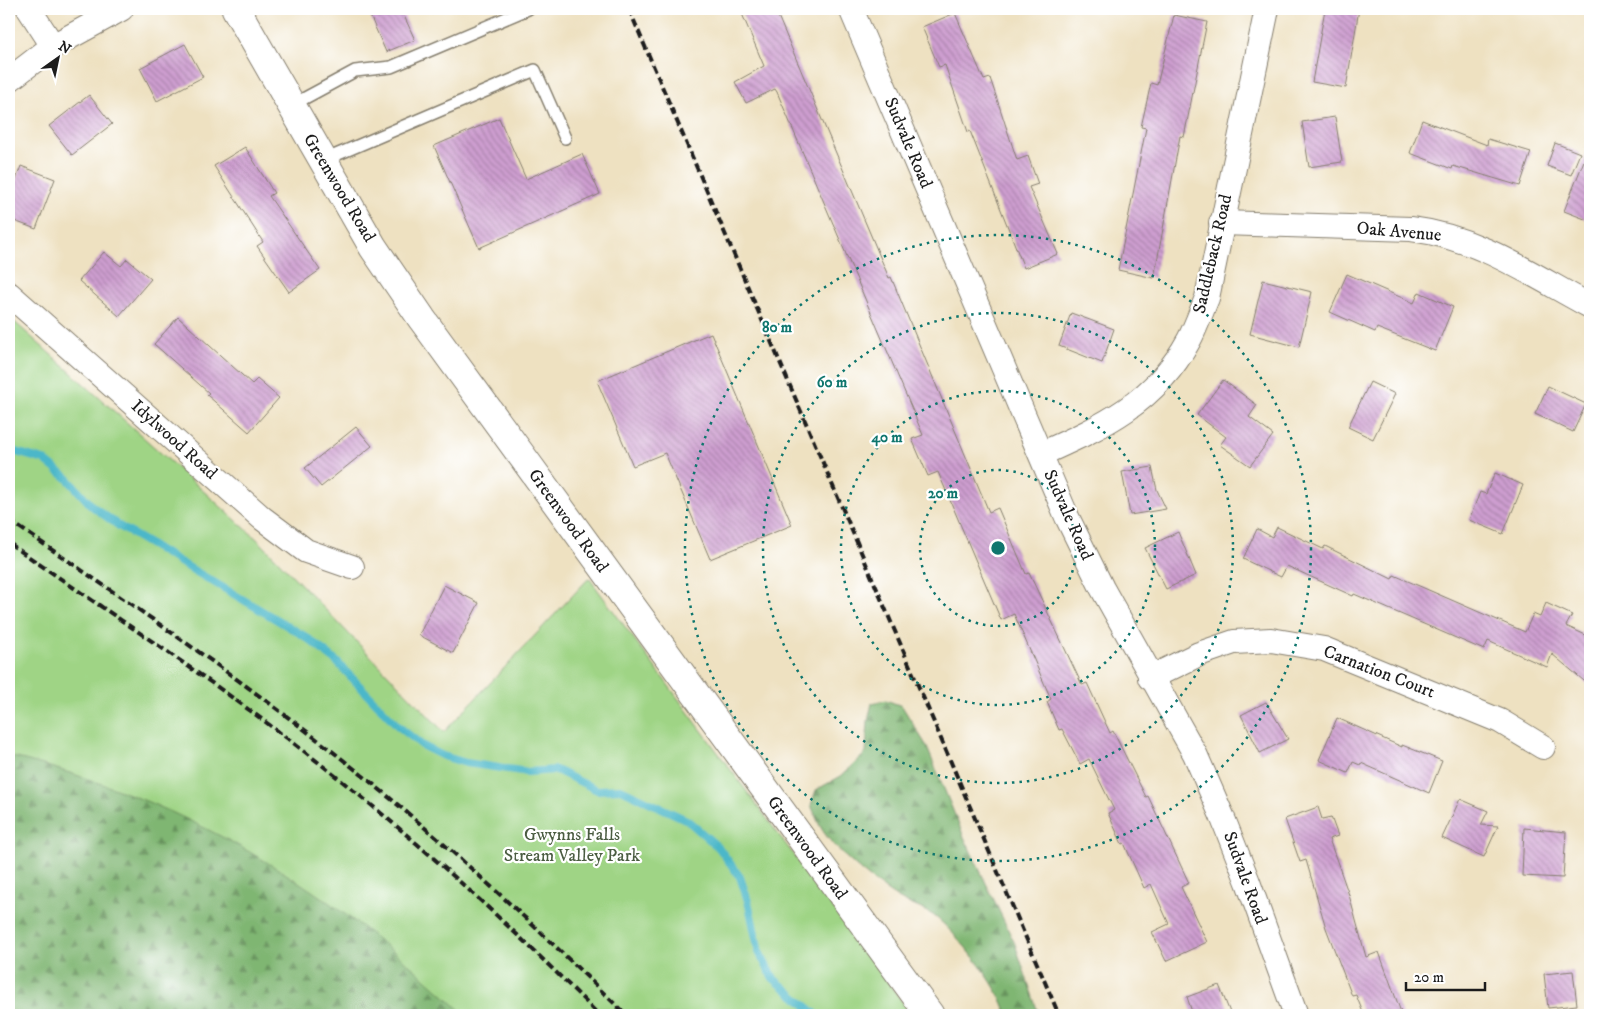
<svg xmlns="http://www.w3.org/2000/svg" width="1599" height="1024" font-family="'IM FELL DW Pica',serif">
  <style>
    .forest { fill: url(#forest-firs); stroke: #4e6947 }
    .green { fill: #9fd485; stroke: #5e7850 }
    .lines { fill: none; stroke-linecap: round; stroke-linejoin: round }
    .stream { stroke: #4cb7c9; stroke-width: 8 }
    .building { fill: url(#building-back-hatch) }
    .lane-casing { stroke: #857e6e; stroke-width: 14 }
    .street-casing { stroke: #857e6e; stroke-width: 26 }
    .secondary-casing { stroke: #857e6e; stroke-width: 30 }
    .lane { stroke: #fff; stroke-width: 11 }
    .street { stroke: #fff; stroke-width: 24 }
    .secondary { stroke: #fff; stroke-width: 28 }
    .rail { stroke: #1c1c1c; stroke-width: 4; stroke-dasharray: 8 4; stroke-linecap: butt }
    .ring { fill: none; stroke: #0f766e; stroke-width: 2.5; stroke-dasharray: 2.5 5 }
    .labels { text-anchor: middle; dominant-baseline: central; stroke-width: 4.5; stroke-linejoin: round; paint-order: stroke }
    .street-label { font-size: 18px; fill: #1c1c1c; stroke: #fff }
    .park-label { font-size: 18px; fill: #4a5c41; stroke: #fff }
    .centre { fill: #0f766e; stroke: #fff; stroke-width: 2.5 }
    .ring-label { font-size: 15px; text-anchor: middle; font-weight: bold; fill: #0f766e; stroke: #fff; stroke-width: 4.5; stroke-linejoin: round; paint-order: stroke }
  </style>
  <defs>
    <pattern id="forest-firs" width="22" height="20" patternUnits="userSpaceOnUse" patternTransform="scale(1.25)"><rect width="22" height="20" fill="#7fb672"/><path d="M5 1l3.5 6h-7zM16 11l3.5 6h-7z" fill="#67935d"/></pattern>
    <pattern id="building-back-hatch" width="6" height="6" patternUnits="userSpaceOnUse" patternTransform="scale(1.25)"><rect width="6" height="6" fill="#ce9ed0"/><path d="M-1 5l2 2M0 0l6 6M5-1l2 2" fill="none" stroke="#a680a8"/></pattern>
  </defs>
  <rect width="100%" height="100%" fill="#fff"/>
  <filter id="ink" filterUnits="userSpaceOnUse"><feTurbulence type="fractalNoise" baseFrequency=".02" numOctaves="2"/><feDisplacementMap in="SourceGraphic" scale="10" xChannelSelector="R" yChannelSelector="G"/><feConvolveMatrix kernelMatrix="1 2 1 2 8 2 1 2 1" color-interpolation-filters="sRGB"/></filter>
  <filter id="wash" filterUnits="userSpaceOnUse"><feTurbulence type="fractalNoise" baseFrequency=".0096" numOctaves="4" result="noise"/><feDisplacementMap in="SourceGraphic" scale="20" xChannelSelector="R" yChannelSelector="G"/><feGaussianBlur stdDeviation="1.12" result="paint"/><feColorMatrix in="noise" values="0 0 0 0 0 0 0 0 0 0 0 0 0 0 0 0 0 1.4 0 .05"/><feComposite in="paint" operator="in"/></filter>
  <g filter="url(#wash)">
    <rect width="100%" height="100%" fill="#eee1c1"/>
    <g class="forest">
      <polygon points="9,579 537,1015 9,1015"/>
      <path d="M886 700 902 706 926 745 964 837 1015 944 1039 1015H1007C1000 986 957 933 933 915 923 908 909 905 898 898 876 885 832 849 820 826 817 820 814 812 811 805L816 790 841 776 866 753 868 721 872 703Z"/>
    </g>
    <path class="green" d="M9 317 258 540 444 732 589 578 912 1015H465C334 890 186 799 9 756Z"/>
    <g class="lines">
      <polyline class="stream" points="9,450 44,460 67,478 92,506 119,526 306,637 335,660 398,726 423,746 443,756 466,763 528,772 556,770 597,790 621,789 687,820 719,848 740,877 748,901 759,952 773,978 817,1015"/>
    </g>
    <g id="blocks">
      <g class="building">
        <polygon points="367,9 401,9 415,40 386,52"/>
        <polygon points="740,9 775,9 889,278 891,277 989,512 998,508 1026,574 1029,573 1082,685 1087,683 1110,733 1113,731 1146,797 1148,796 1189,883 1181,887 1207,942 1166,961 1152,932 1169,924 1151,884 1144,888 1124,843 1122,844 1108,813 1114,810 1089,759 1080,764 1062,729 1059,730 1047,702 1051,699 1014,614 1001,620 938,472 928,476 912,439 923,435 777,92 775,89 746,103 735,82 764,66"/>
        <polygon points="1325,9 1359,9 1346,88 1312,82"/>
        <polygon points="955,13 984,80 990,78 1017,160 1028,156 1038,184 1029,187 1058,254 1024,268 970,131 968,132 945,65 939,67 922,27"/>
        <polygon points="1174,15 1207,22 1184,137 1180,136 1154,278 1118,270 1146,128 1141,127 1151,83 1157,85"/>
        <polygon points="185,44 203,77 157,101 140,68"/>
        <polygon points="89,95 112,124 72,155 49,126"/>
        <polygon points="1335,117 1342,162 1309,167 1302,122"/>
        <polygon points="499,118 526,179 582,154 600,194 479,248 434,146"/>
        <polygon points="1422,120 1487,145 1488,139 1531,152 1520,186 1453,166 1452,169 1410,153"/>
        <polygon points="1555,143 1580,153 1571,175 1547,166"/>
        <polygon points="245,147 274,193 269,196 320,270 289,292 257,246 263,242 214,166"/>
        <polygon points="1589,148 1590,148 1590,221 1564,211"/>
        <polygon points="21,166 55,179 36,229 9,219 9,198"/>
        <polygon points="104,252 121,266 127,259 151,279 119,316 79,281"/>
        <polygon points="1347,274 1414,303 1419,292 1453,307 1435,351 1377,328 1375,332 1330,312"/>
        <polygon points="1263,280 1312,292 1299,347 1250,334"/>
        <polygon points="1071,313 1114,329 1102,363 1059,346"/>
        <polygon points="178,317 252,384 257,379 279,398 249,432 207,395 209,393 154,344"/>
        <polygon points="711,333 792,525 710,559 665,453 633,466 597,381"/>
        <polygon points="1223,380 1257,405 1249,417 1273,435 1250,466 1220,445 1226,437 1197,415"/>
        <polygon points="1370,382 1395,394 1373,439 1348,427"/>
        <polygon points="1548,386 1586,404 1573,432 1535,414"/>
        <polygon points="356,427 372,446 321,487 305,468"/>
        <polygon points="1152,467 1157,490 1166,509 1130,515 1122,472"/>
        <polygon points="1495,473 1523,485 1503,534 1469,520 1480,492 1486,494"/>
        <polygon points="1277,527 1323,549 1325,546 1392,579 1394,575 1525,632 1533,614 1540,617 1546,603 1572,615 1566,626 1590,637 1590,686 1552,654 1547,667 1488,641 1484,650 1354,594 1353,596 1287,566 1281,577 1243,559 1257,529 1272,537"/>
        <polygon points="1178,532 1196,575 1166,589 1145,548"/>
        <polygon points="444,585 479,603 453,653 419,635"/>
        <polygon points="1266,702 1288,739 1260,753 1241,715"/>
        <polygon points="1337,718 1402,747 1402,745 1442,761 1429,793 1361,763 1360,765 1353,762 1348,773 1319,760"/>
        <polygon points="1460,799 1488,811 1481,825 1498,826 1484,857 1442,838"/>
        <polygon points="1318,807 1322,819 1331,817 1338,836 1329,839 1349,895 1366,957 1379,952 1402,1015 1364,1015 1356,995 1352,996 1326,928 1306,860 1300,862 1285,819"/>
        <polygon points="1524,828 1566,832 1563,878 1522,876"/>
        <polygon points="1573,971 1577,1005 1548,1008 1544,974"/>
        <polygon points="1219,985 1231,1015 1193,1015 1187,997"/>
      </g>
    </g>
  </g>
  <g filter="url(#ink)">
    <use href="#blocks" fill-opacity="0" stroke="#857e6e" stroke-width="1"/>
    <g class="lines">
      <g class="lane-casing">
        <g id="lane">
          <polyline points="292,105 355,71 391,67 528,9"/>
          <polyline points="322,161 535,70 565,138"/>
        </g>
      </g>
      <g class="street-casing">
        <g id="street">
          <polyline points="29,9 53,46"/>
          <polyline points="851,9 1067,517 1102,588 1195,754 1222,816 1248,882 1296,1015"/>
          <polyline points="9,80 53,46 121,9"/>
          <path d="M1221 223 1411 229C1478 237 1532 275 1590 306"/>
          <polyline points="9,294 262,518 306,551 352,567"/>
          <path d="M1041 454C1103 426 1155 403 1189 340 1196 327 1201 312 1207 298L1267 9"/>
          <polyline points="1150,678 1199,654 1234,642 1271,640 1324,649 1500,721 1543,747"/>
        </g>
      </g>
      <g class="secondary-casing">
        <polyline id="secondary" points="236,9 373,247 422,319 930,1015"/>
      </g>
      <use href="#lane" class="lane"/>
      <use href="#street" class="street"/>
      <use href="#secondary" class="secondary"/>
      <g class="rail">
        <polyline points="629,9 1059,1015"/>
        <path d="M9 520C143 613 280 704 404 810 481 875 554 944 626 1015"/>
        <path d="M9 543C103 609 201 672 292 742 401 825 503 918 599 1015"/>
      </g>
    </g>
  </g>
  <g class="ring">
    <circle cx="998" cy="548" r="78"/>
    <circle cx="998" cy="548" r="157"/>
    <circle cx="998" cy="548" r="235"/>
    <circle cx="998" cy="548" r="313"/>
  </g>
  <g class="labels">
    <g class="street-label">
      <text transform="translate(908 143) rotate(67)">Sudvale Road</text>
      <text transform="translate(339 188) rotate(59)">Greenwood Road</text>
      <text transform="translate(1399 232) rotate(5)">Oak Avenue</text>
      <text transform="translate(1213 254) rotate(-77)">Saddleback Road</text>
      <text transform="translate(174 440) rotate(42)">Idylwood Road</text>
      <text transform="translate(1068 515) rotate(66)">Sudvale Road</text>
      <text transform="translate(568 521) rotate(54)">Greenwood Road</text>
      <text transform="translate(1379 672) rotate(21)">Carnation Court</text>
      <text transform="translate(807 848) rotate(54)">Greenwood Road</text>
      <text transform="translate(1245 878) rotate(70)">Sudvale Road</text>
    </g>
    <g class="park-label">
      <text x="572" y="835">Gwynns Falls<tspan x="572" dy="21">Stream Valley Park</tspan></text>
    </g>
  </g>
  <circle cx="998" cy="548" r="8" class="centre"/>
  <g class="ring-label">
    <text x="777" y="332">80 m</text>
    <text x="832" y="387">60 m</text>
    <text x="887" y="442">40 m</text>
    <text x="943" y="498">20 m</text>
  </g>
  <rect width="1599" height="1024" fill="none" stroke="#fff" stroke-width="30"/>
  <g transform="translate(58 58) rotate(33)" stroke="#ffffff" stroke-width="4" paint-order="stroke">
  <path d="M0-4L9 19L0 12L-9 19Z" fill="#1c1c1c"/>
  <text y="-8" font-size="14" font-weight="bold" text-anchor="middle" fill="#1c1c1c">N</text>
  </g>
  <path d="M1406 982v8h79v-8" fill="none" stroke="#1c1c1c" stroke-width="2.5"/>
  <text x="1414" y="982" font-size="15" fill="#1c1c1c" stroke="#ffffff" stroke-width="4" paint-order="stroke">20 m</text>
</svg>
